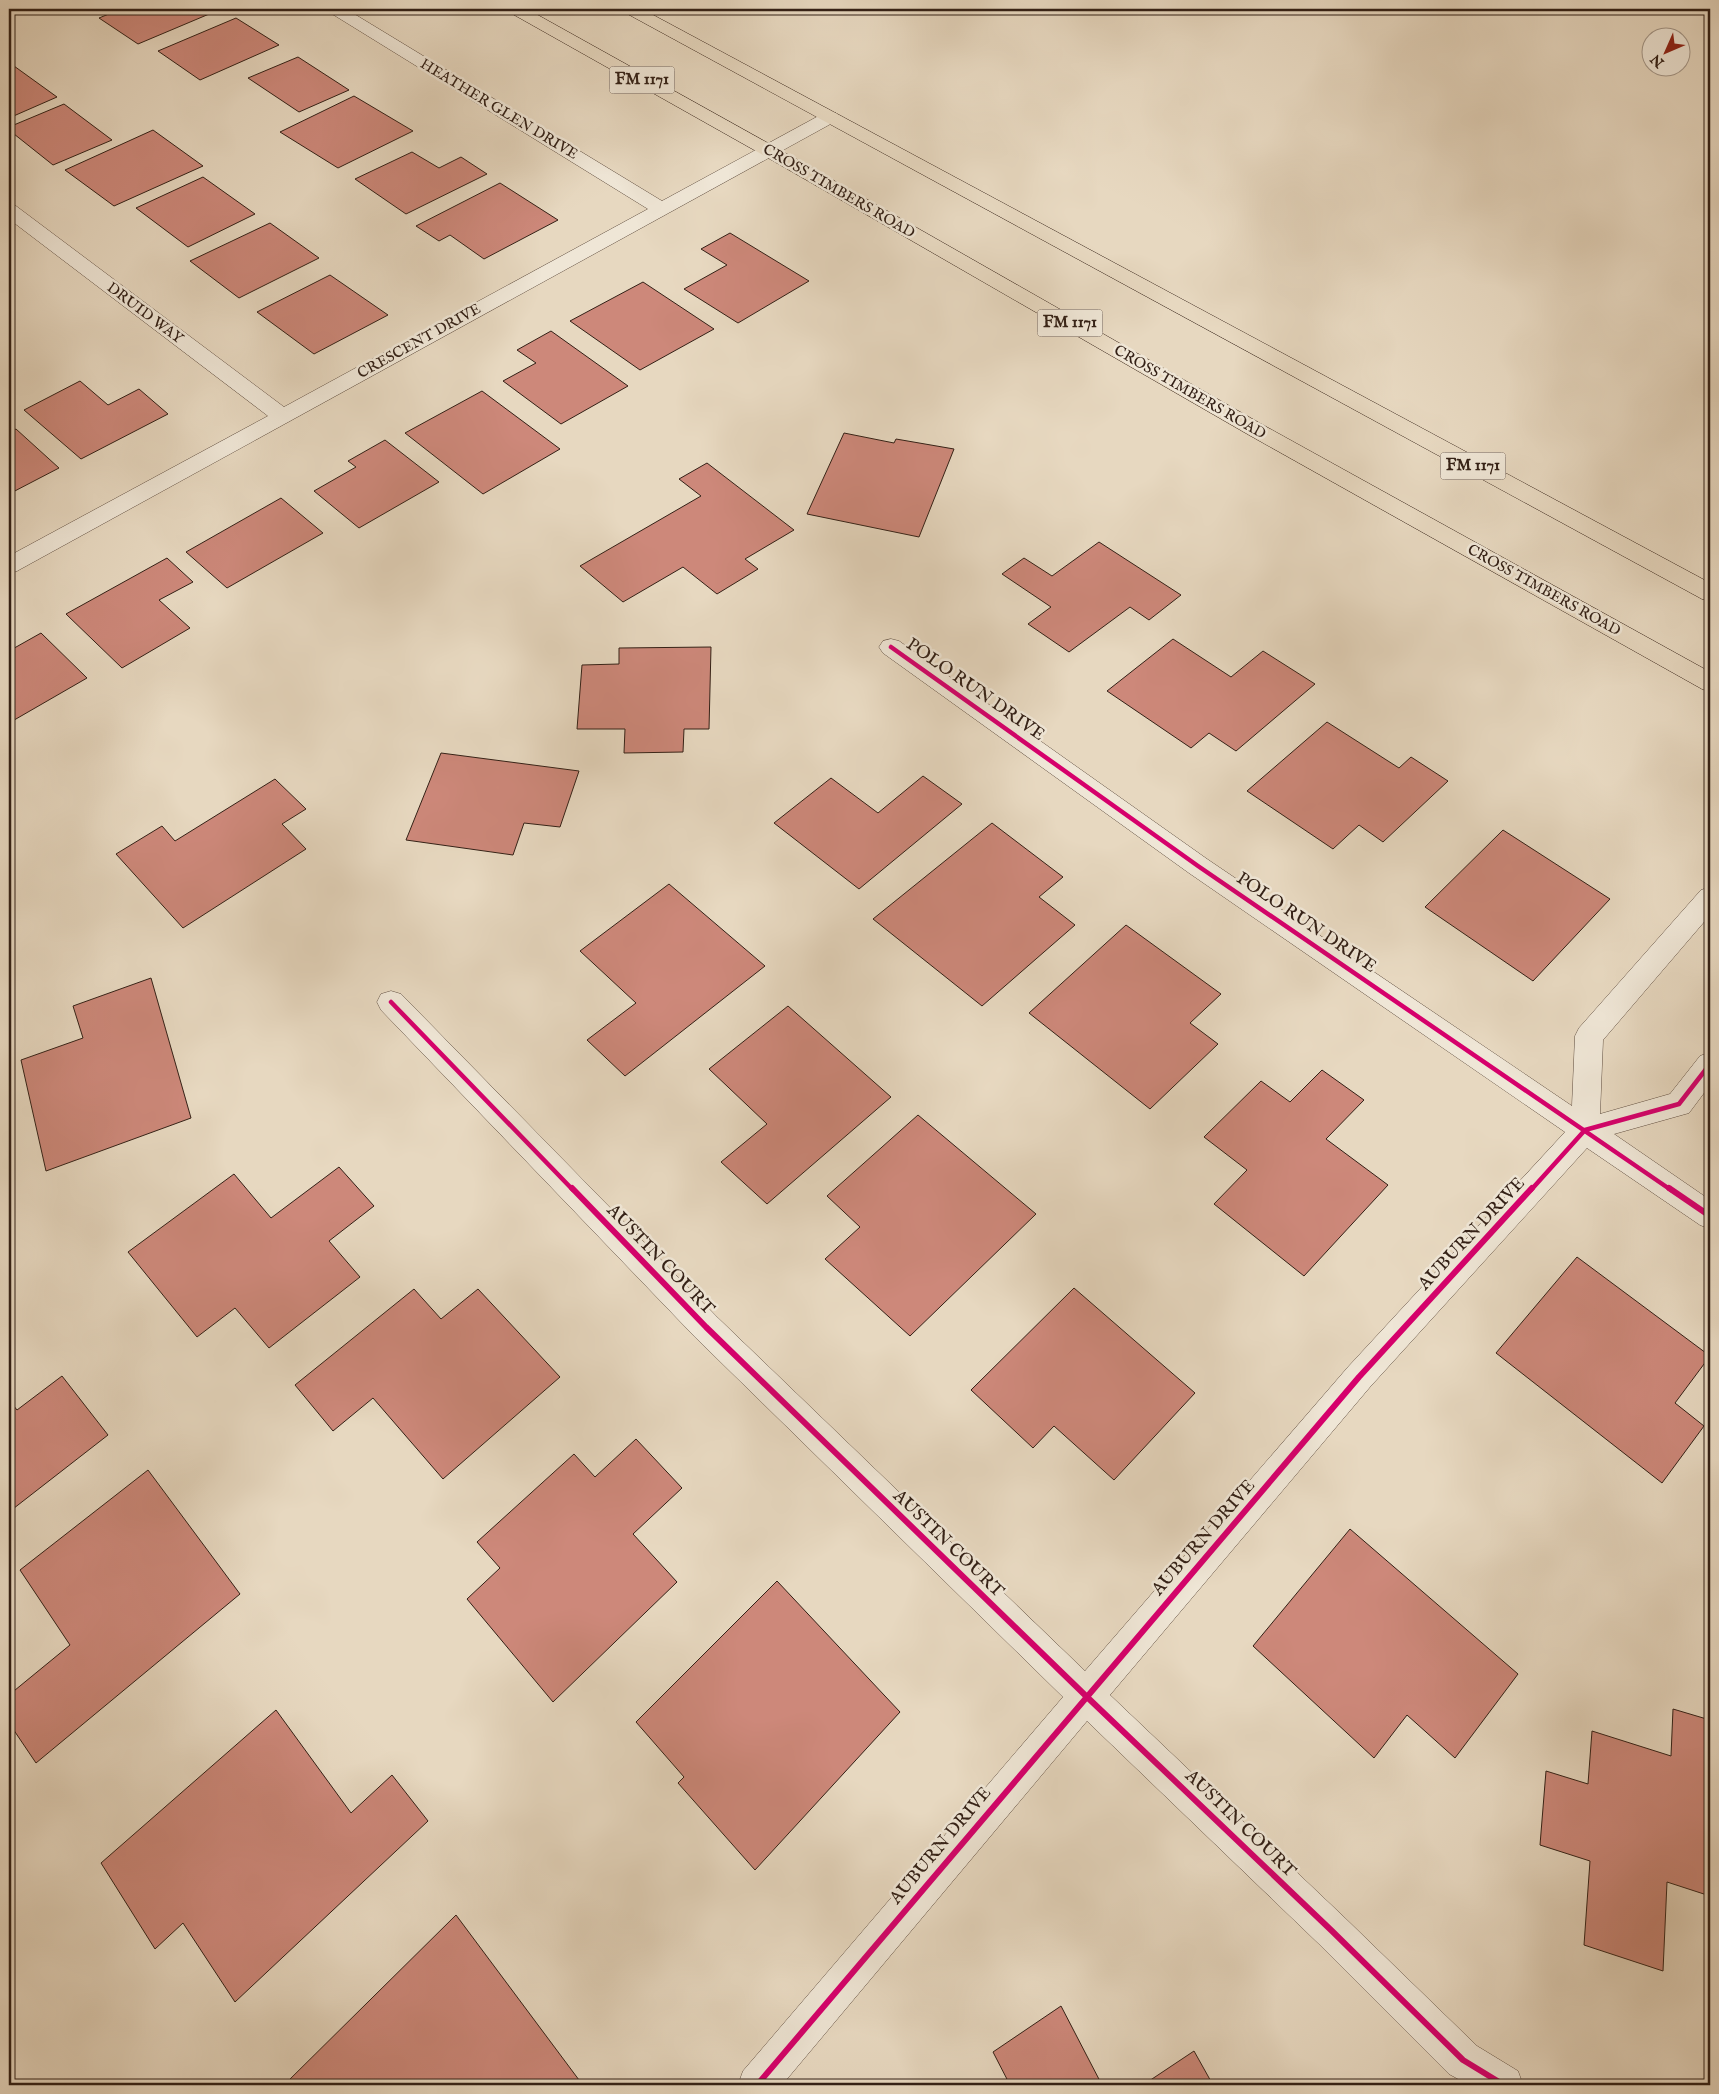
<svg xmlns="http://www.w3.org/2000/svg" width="1719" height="2094" font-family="'IM FELL English',serif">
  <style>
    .building { fill: #cd887a; stroke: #332016 }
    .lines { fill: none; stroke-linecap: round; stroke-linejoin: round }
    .minor-casing { stroke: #604e40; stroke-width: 1 }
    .primary-casing { stroke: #332016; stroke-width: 1 }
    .minor { fill: #efe6d6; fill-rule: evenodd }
    .primary { fill: #e7d8c0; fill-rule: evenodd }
    .cycleway-far1-casing { stroke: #efe6d6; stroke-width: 8 }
    .cycleway-casing { stroke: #efe6d6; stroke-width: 9 }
    .cycleway-far1 { stroke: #d6006c; stroke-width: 4.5 }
    .cycleway { stroke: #d6006c; stroke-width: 6 }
    .labels { text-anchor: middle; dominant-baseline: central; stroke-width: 5; stroke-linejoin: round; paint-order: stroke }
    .far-street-label { font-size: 15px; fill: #332016; stroke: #efe6d6 }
    .shield { fill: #efe6d6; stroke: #6b5b50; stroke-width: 1 }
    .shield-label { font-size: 16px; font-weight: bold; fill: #332016 }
    .street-label { font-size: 18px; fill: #332016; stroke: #efe6d6 }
  </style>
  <rect width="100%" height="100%" fill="#e7d8c0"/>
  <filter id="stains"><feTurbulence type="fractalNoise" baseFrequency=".004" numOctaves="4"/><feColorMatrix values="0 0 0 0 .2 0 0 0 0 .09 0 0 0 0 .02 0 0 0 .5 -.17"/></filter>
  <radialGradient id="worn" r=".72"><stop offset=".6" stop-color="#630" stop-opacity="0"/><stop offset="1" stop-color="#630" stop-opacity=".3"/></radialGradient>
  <g class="building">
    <polygon points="121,9 221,9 138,44 99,18"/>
    <polygon points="236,18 279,45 200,80 158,51"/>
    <polygon points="298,57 349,90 299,112 248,78"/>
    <polygon points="14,66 57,97 9,118 9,68"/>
    <polygon points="354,96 413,131 338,168 280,132"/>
    <polygon points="64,104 112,140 53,165 9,130 9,127"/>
    <polygon points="153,130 203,166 114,206 65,170"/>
    <polygon points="412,152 439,168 461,157 487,174 406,214 355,179"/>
    <polygon points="203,177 255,214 188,247 136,208"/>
    <polygon points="500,183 558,220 484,259 450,235 439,241 416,226"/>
    <polygon points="270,223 319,258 239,298 190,261"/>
    <polygon points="730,233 809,281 738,323 684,289 727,265 701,249"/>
    <polygon points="330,275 388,315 314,354 257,312"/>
    <polygon points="643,282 714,329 640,370 570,321"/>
    <polygon points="551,331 628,386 561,424 503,381 536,363 517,350"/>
    <polygon points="80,381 108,405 139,389 168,414 81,459 24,410"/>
    <polygon points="482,391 560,449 483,494 405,433"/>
    <polygon points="16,429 59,468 9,494 9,432"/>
    <polygon points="844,433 894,443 896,439 954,449 919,537 807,514"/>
    <polygon points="385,440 439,482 359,528 314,491 356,467 348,461"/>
    <polygon points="707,463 794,530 745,559 758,569 717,594 683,567 623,602 580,566 701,496 679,479"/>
    <polygon points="281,498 323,533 227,588 186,552"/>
    <polygon points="1099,542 1181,595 1149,620 1130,607 1069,652 1028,624 1051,607 1002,574 1024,558 1052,576"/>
    <polygon points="167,558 193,582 159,600 190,628 122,668 66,614"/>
    <polygon points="41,633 87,678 9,723 9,651"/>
    <polygon points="1173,639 1231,677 1263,651 1315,684 1236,751 1209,733 1191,748 1107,691"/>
    <polygon points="711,647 709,729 684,729 683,752 624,753 625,729 577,729 582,665 619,664 619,648"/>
    <polygon points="1327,722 1399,768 1411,757 1448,781 1383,842 1359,825 1333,849 1247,791"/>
    <polygon points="441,753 579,771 560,827 524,823 513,855 406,840"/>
    <polygon points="923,776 962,804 859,889 774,823 831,778 878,813"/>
    <polygon points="275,779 306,809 282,824 306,849 183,928 116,854 162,826 175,841"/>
    <polygon points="992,823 1063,877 1039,897 1075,925 982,1006 873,919"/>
    <polygon points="1503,830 1610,899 1533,981 1425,907"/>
    <polygon points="669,884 765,966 625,1076 587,1040 636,1003 580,951"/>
    <polygon points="1126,925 1221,994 1190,1023 1218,1044 1150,1109 1029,1013"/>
    <polygon points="151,978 191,1118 46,1171 21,1060 83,1038 73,1006"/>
    <polygon points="788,1006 891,1097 767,1204 721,1162 767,1124 709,1069"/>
    <polygon points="1322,1070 1364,1100 1326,1139 1388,1185 1304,1276 1214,1204 1247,1170 1204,1137 1261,1081 1290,1102"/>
    <polygon points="918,1115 1036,1214 910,1336 825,1259 860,1227 827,1196"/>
    <polygon points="339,1167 374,1206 329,1241 360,1277 269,1348 235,1308 197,1337 128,1252 234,1174 271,1218"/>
    <polygon points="1577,1257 1710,1356 1675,1403 1704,1426 1662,1483 1496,1353"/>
    <polygon points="1074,1288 1195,1393 1114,1480 1054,1426 1033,1448 971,1390"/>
    <polygon points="414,1289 441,1319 478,1289 560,1377 443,1479 373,1398 333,1431 295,1385"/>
    <polygon points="62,1376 108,1435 9,1512 9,1400 17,1410"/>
    <polygon points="636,1439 682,1488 633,1534 677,1582 553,1702 467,1599 500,1568 477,1542 574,1454 595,1477"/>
    <polygon points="148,1470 240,1594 36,1763 9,1723 9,1695 70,1645 20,1570"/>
    <polygon points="1350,1529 1518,1674 1455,1758 1407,1715 1374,1758 1253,1646"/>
    <polygon points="777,1581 900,1712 755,1870 678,1783 684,1777 636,1722"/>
    <polygon points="1673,1709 1710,1720 1710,1896 1667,1882 1663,1971 1584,1945 1590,1861 1540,1845 1546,1771 1588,1784 1592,1731 1671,1756"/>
    <polygon points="276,1710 351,1813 392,1775 428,1821 235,2002 183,1923 155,1949 101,1863"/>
    <polygon points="456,1915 582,2084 581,2085 284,2085"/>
    <polygon points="1061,2006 1102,2085 1010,2085 993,2052"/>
    <polygon points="1194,2051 1213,2085 1143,2085"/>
  </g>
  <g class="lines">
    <g class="minor-casing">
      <g id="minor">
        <polygon points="327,9 346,9 662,201 824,113 830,112 836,113 839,117 836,121 17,571 9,574 9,556 268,416 9,219 9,204 16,206 284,407 648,209 329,12"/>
        <polygon points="891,639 899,641 1207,859 1572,1106 1575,1036 1579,1028 1701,890 1710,887 1710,915 1603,1040 1600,1114 1670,1094 1700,1056 1710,1052 1710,1085 1689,1113 1614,1134 1710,1200 1710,1229 1700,1225 1587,1148 1370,1387 1110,1695 1345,1918 1477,2046 1518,2071 1523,2085 1469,2085 1449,2074 1319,1944 1087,1721 782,2085 738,2085 743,2071 1063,1697 695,1337 381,1010 377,1002 381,994 391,991 401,994 717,1317 1085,1671 1348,1367 1565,1132 1189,873 883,653 879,647 883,641"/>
      </g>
    </g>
    <g class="primary-casing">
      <g id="primary">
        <polygon points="507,9 527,9 775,147 1263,425 1710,672 1710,692 1702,689 1249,435 763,155 509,12"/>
        <polygon points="622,9 642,9 1710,583 1710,601 1702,599 624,12"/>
      </g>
    </g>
    <use href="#minor" class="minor"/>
    <use href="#primary" class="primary"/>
    <g class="cycleway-far1-casing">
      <g id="cycleway-far1">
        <polyline points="891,647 1198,866 1671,1190"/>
        <polyline points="391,1002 573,1190"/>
        <polyline points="1531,1190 1585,1130 1679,1104 1710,1064"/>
      </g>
    </g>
    <g class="cycleway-casing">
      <g id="cycleway">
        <polyline points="572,1188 706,1327 1086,1696 1332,1931 1463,2060 1504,2085"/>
        <polyline points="1669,1188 1710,1216"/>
        <polyline points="757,2085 1359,1377 1532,1188"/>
      </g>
    </g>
    <use href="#cycleway-far1" class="cycleway-far1"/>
    <use href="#cycleway" class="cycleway"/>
  </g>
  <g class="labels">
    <g class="far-street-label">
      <text transform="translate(499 109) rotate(31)">HEATHER GLEN DRIVE</text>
      <text transform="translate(839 191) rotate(30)">CROSS TIMBERS ROAD</text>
      <text transform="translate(145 313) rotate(37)">DRUID WAY</text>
      <text transform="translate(419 341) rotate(-29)">CRESCENT DRIVE</text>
      <text transform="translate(1190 392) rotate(30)">CROSS TIMBERS ROAD</text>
      <text transform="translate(1544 590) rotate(29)">CROSS TIMBERS ROAD</text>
    </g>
    <g class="shield">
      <rect x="609.5" y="66.5" width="65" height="27" rx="4"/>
      <rect x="1037.5" y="309.5" width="65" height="27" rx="4"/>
      <rect x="1440.5" y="452.5" width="65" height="27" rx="4"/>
    </g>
    <g class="shield-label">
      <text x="642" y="80">FM 1171</text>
      <text x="1070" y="323">FM 1171</text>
      <text x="1473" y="466">FM 1171</text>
    </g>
    <g class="street-label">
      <text transform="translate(975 690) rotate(35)">POLO RUN DRIVE</text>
      <text transform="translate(1306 923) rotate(34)">POLO RUN DRIVE</text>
      <text transform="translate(1472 1234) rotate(-47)">AUBURN DRIVE</text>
      <text transform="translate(660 1260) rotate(46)">AUSTIN COURT</text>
      <text transform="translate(1204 1538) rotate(-49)">AUBURN DRIVE</text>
      <text transform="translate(948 1544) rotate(44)">AUSTIN COURT</text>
      <text transform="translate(1240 1824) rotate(44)">AUSTIN COURT</text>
      <text transform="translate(941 1846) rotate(-50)">AUBURN DRIVE</text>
    </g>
  </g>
  <rect width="1719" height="2094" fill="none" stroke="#e7d8c0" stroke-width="30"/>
  <rect x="10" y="10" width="1699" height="2074" fill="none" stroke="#332016" stroke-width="2.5"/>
  <rect x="15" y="15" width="1689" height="2064" fill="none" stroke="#332016"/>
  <g transform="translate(1666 52) rotate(225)"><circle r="24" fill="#efe6d6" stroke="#a49789"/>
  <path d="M0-4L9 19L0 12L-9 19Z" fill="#8f2418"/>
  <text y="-8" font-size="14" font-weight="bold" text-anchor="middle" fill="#332016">N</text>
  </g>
  <rect width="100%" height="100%" filter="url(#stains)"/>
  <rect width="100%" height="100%" fill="url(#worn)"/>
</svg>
